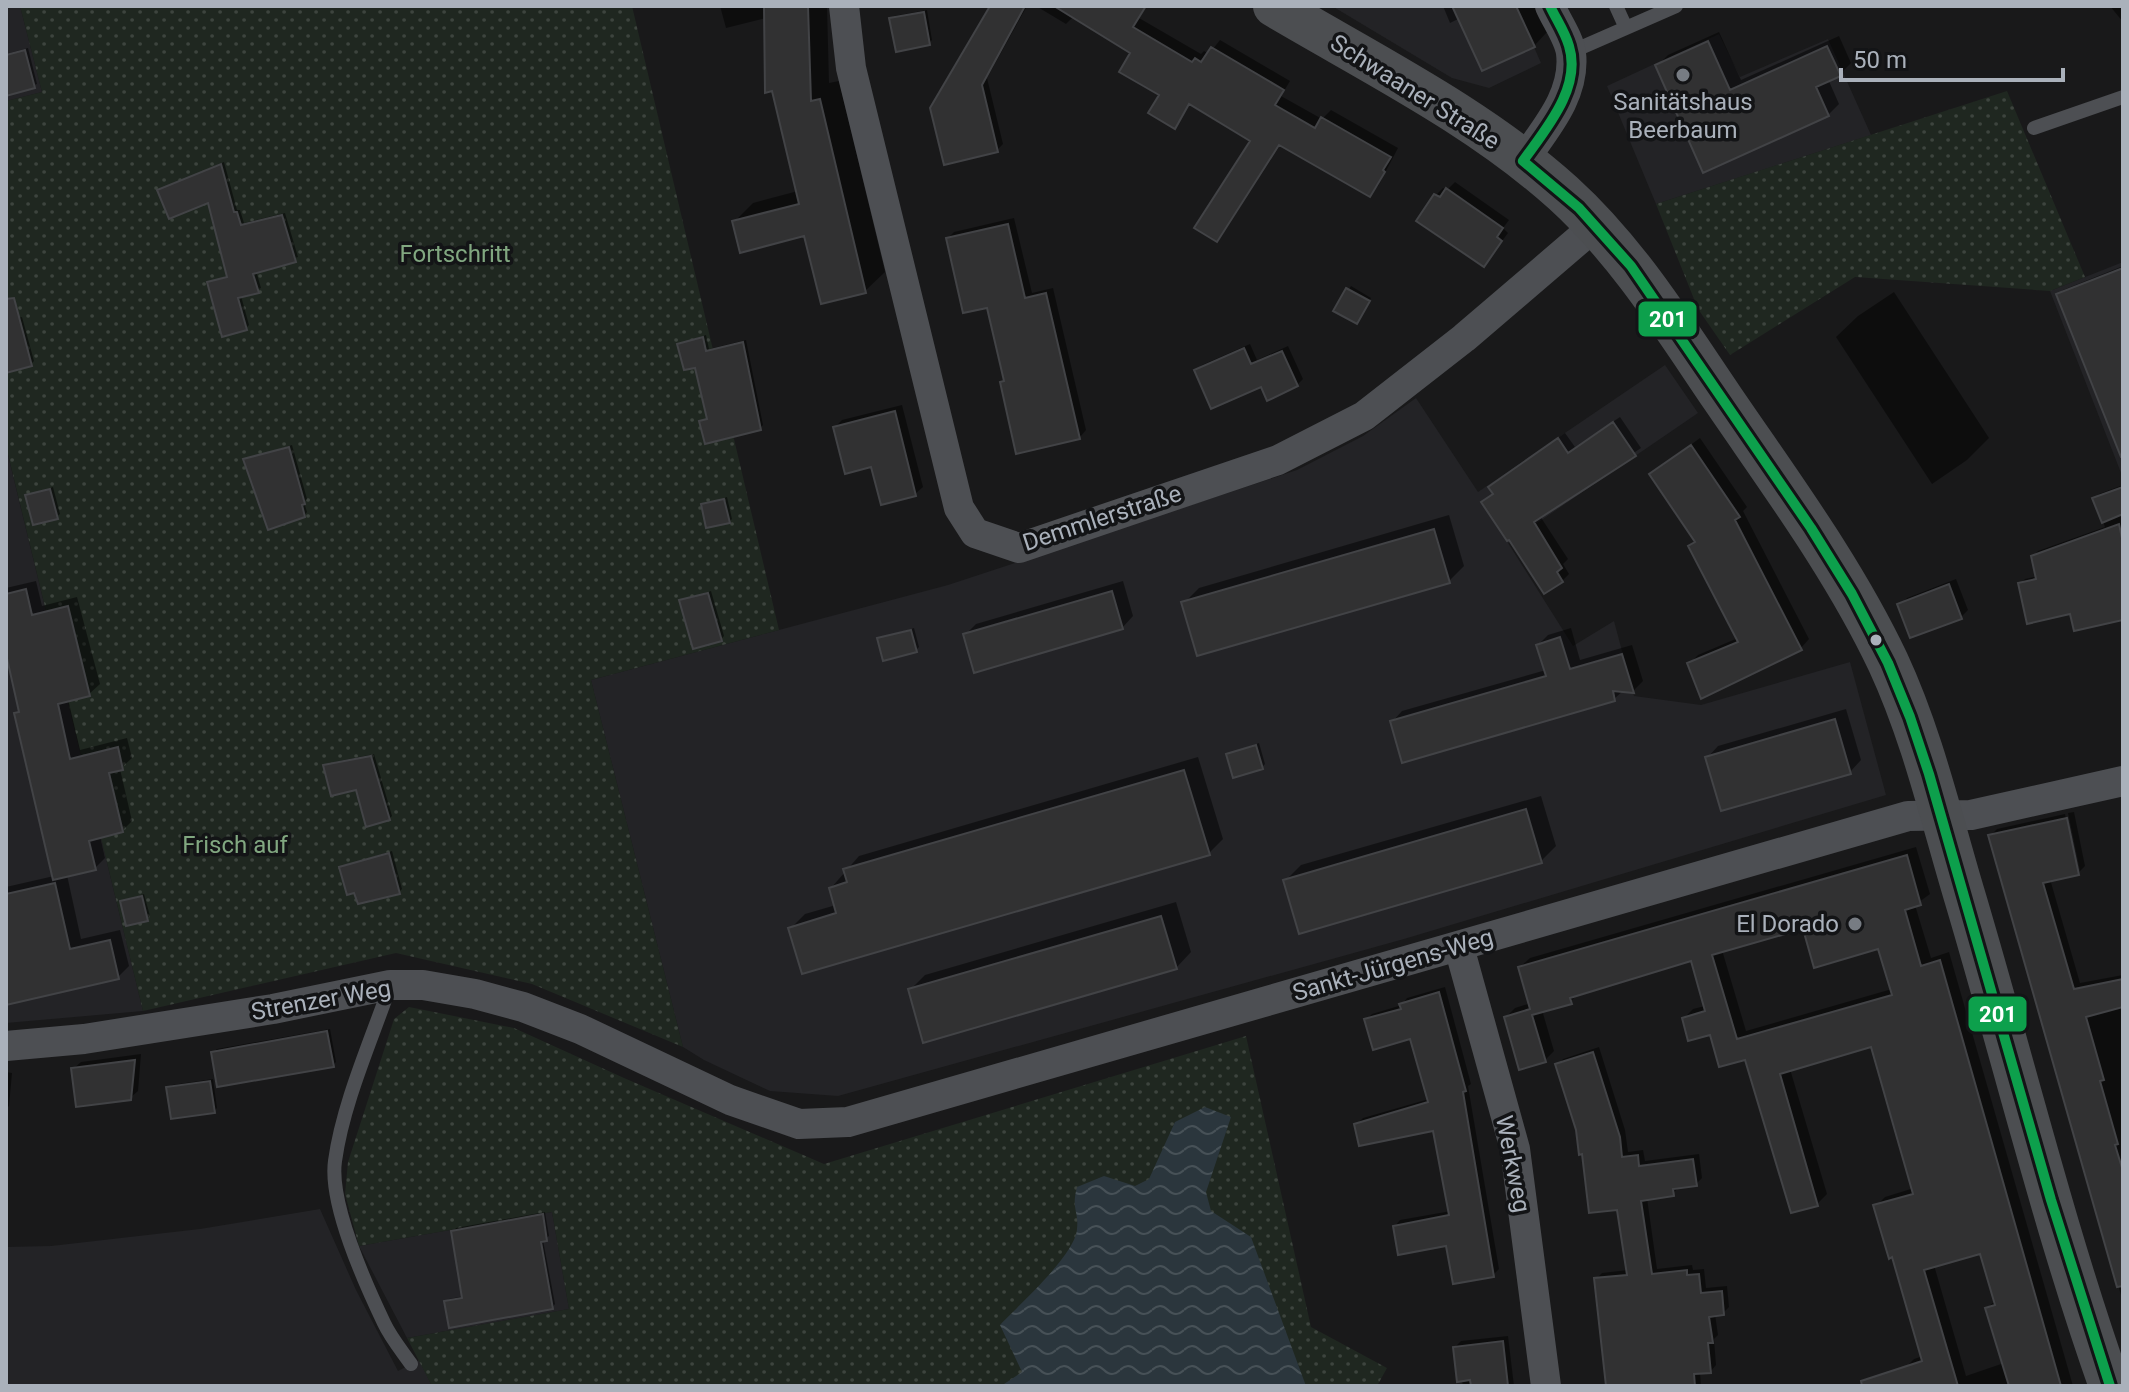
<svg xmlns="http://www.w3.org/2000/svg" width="2129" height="1392" font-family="Roboto,sans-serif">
  <defs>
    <pattern id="grass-dots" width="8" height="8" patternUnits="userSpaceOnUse" patternTransform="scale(2)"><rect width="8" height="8" fill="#1f2720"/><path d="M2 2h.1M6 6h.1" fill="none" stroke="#3d443e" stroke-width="1.8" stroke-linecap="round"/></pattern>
    <pattern id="water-waves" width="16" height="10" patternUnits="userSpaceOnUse" patternTransform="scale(2)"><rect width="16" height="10" fill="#2b363d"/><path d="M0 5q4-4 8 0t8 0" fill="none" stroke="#475157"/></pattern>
  </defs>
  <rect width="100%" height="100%" fill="#19191a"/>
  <!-- built -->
  <path fill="#232326" d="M6,6h14l22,86 -36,9z
    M1332,6h184l25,57 -52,25 -37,-10z
    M1719,34l21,43 88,-38 43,96 -215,69 -49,-118z
    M2123,262v216l-73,-187z
    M1665,365l33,48 -190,130 65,103 41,-25 20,75 67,9 149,-43 36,133 -482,144 -566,157 -68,-5 -66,-31 -21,-13 -92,-367 357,-95 349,-115 66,-34 53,-38 62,94z
    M6,446l2,9 135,556 -137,12z
    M320,1209l36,81 42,81 21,-11 13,26h-426v-139l45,-1 149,-17z
    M552,1212l17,97 -162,29 -48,-92z"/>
  <!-- grass -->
  <path fill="url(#grass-dots)" d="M20,6h612l147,624 -188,50 92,367 -151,-63 -136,-31 -253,58 -137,-565v-345l36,-9z
    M2007,91l78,186 -35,14 -195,-14 -125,78 -32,-46 -42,-105z
    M409,1007l105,21 110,50 200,86 422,-128 65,291 76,41 -10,18h-945l-25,-48 162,-29 -17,-97 -193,34 -14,-52 3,-32 46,-143z"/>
  <!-- water -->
  <path fill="url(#water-waves)" d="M1205,1107l26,10 -25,75 5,19 40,26 55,149h-305l21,-14 -22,-47c18,-19 76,-71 77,-96 2,-18 -6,-20 0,-42l27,-11 31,10 14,-7 26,-57z"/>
  <!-- shadow -->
  <path fill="#0007" fill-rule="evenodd" d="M720,6h107l2,77 10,-2 46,191 -20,19 -59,-57 -72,-12 19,-19 45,-12 -32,-173 -40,10z
    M993,6h34l-40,72 16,66 -6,6 -51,12z
    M1036,6h111l-8,12 62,36 3,-3 5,3 11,-14 70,41 -9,15 41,23 9,-9 67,38 -20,38 -8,8 -89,-50 -56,87 -8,9 36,-100 -62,-37 -17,23 -12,-31 -29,-43 -59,-36 -8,8z
    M1443,6h92l12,26 -13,14 -74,-28 -10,5z
    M2110,6h13v16z
    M927,10l5,30 -3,3 -38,-24 3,-3z
    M1719,32l22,48 98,-44 12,27 -11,11 -12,5 11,25 -11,11 -124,56 -47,-105 11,-11z
    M28,48l9,36 -31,10v-40z
    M224,162l13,48h3l4,13 41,-10 13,44 -42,14 5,17 -20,8 8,29 -3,3 -37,-45 20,-8 -19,-75 -51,-10z
    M1455,182l54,38 -6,8 5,5 -24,32 -65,-45 17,-25 7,-7 4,2z
    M1014,218l18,75 21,-5 33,142 -6,7 -78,-55 3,-3 -17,-73 -40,-68 6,-6z
    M2123,266v193l-64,-165 4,-4z
    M1351,286l20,12 -12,21 -23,-9z
    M1894,292l95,146 -22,22 -35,24 -96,-147 22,-21z
    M22,317l12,44 -3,3 -25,-43z
    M706,335l3,14 37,-9 17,85 -3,3 -58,-6 6,-4 -12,-53 -17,-21z
    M1250,344l7,16 31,-14 15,33 -6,6h-35l-66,-14 6,-6z
    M902,405l21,82 -8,7 -42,-29 -38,-38 7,-7z
    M1620,417l21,31 -101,68 28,43 -5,5 6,10 -7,7 -79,-79 12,-9 -4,-6 7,-7 67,-47 10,14z
    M1700,438l47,69 -4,4 66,128 -8,9 -112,16 9,-9 40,-17 -41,-98 -46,-66z
    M292,445l15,54 -3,3 3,10 -3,4 -59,-56z
    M2123,485v133l-51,-6 -52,-28 5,-5 13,-3 -5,-20 5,-5 67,-24 -10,-28 4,-5z
    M53,487l7,27 -4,3 -28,-21z
    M727,497l5,22 -3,3 -26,-17z
    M1449,515l15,51 -15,15 -265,22 15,-15z
    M1956,579l12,31 -7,7 -61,-12 7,-7z
    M36,581l6,25 35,-9 23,87 -11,10 -21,5 12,51 47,-12 5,20 -12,11 12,52 -10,10 -22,5 5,22 -10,10 -28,7 14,64 39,-9 9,36 -11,11 -112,26v-116l48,-11 -37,-162 4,-5 -15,-64v-57z
    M1123,581l10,35 -11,12 -157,7 11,-11z
    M711,591l13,45 -3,3 -40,-38z
    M914,628l5,19 -3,3 -37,-11z
    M1571,628l9,32 52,-15 11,36 -10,10 -9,-1 -10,9 -222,23 10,-11 144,-41 -8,-25 10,-10z
    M1846,709l15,51 -11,12 -143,-14 11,-12z
    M1259,743l6,21 -3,3 -34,-13z
    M374,754l18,62 -3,3 -31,-32 -32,-21 3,-3z
    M1198,757l25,82 -14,14 -418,75 14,-14 31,-9 -5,-17 28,-32z
    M1541,796l15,50 -15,15 -255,19 15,-15z
    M2074,812l11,54 -5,5 -12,-58z
    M2065,814l11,57h4l-30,8 30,104 43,-8v327l-133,-466 7,-7z
    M1916,847l14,47 -15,11 16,53 18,-6 124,434h-163l-5,-18 9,-9 9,-3 -29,-101 -18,-49 9,-9 29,-9 -42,-143 -82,24 37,125 -10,10 -70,-146 -63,-40 9,-9 12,-3 -12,-47 -113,33 -10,10 -28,8 12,41 -9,9 -39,-43 9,-9 16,-5 -11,-36 10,-9zM1804,926l76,20 12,43 -146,42 -24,-81zM1982,1251l14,49 -9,8 17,55 -38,13 -32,-111z
    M392,851l10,38 -3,3 -58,-25z
    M144,894l6,22 -3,3 -25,-17z
    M1176,902l15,50 -15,16 -266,22 15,-15z
    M1445,987l26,97 -3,2 31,183 -6,6 -45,-31 -53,-18 5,-6 51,-9 -16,-82 -78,-5 6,-6 66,-19 -18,-63 -45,-16 6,-6 30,-9 5,-7z
    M330,1029l6,33 -3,3 -119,-13 3,-3z
    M1599,1047l26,83 3,22 15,-2 2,11 54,-7 3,24 -6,6 -17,2 -6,8 -26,4 10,71 35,-4 1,5 11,-1 2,19 21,-2 2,21 -6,6 -8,1 3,21 -4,4 2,26 -5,6 -11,1 1,14h-93l-12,-107 6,-6 26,-3 -10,-62 -35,-56 -25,-87 5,-6z
    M141,1054l-3,37 -8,7 -57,-29 8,-7z
    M6,1072l6,1 -3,33 -3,3z
    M213,1079l4,29 -3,3 -45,-23 3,-3z
    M545,1212l4,24 -6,4 12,64 -3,4 -106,-6 3,-3 15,-3 -11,-64 3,-4z
    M1508,1336l6,50h-51l-8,-39 6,-6z"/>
  <!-- building -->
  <path fill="#313132" stroke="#424346" stroke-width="2" fill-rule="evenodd" d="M764,6h44l3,95 9,-2 46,194 -45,11 -17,-68 -64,17 -8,-32 67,-17 -27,-113 -7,2z
    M990,6h35l-43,79 16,67 -54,13 -14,-57z
    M1054,6h92l-13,21 59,35 3,-4 6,4 10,-15 73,43 -9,15 40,23 6,-11 70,40 -8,13 2,2 -15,25 -91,-52 -62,97 -23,-14 56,-87 -61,-37 -14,25 -27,-16 11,-18 -40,-23 11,-19z
    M1452,6h64l19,41 -53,24z
    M924,12l6,33 -34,7 -7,-34z
    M1708,41l22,49 97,-44 14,30 -25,11 13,29 -126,57 -48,-108z
    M25,50l10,38 -29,8v-41z
    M221,164l13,48h3l4,13 41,-10 14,47 -43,12 6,19 -21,5 9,32 -25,7 -15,-55 20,-5 -19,-74 -39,16 -12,-29z
    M1446,188l57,40 -6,9 5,4 -18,26 -68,-46 18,-27 6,3z
    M1008,224l17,74 21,-5 34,146 -64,15 -16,-72 4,-1 -17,-73 -24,5 -17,-75z
    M2123,268v189h-2l-65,-163z
    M1346,288l24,13 -13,23 -24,-13z
    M14,298l18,68 -26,7v-74z
    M703,337l3,14 37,-9 18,88 -56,14 -6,-23 8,-2 -12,-51 -11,2 -7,-26z
    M1244,348l7,16 31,-13 16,35 -31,15 -6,-14 -50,22 -17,-39z
    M895,411l21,85 -35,9 -10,-38 -26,7 -12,-47z
    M1613,422l23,34 -102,66 28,46 -5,4 6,10 -19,12 -35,-54 -2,1 -26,-39 12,-8 -5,-7 70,-49 10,15z
    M1691,445l49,72 -5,3 67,130 -101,49 -14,-36 51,-21 -50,-96 7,-4 -46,-68z
    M289,447l16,57 -3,1 3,12 -37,13 -25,-71z
    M2123,487v27l-21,9 -10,-25z
    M50,489l8,30 -25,6 -8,-30z
    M724,499l6,24 -24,5 -5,-24z
    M2119,524l4,19v77l-49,11 -4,-17 -43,10 -9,-41 18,-4 -5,-23z
    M1434,529l16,54 -253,73 -16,-54z
    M1949,584l13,35 -52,19 -13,-34z
    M26,589l6,26 36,-9 22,90 -32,8 12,55 48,-12 5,23 -14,3 14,59 -34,9 7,29 -43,10 -39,-167 5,-1 -13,-58v-60z
    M1112,591l11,38 -149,44 -11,-39z
    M708,593l14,48 -29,8 -14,-49z
    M911,630l6,22 -34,9 -6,-23z
    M1560,637l10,32 52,-15 12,39 -21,-2 2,10 -213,62 -12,-42 156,-45 -10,-31z
    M1835,719l16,55 -130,37 -16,-54z
    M1256,745l7,24 -30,9 -7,-24z
    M371,756l19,64 -24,7 -10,-37 -25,6 -8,-31z
    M1184,770l26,85 -408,119 -14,-46 48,-15 -7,-25 18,-6 -4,-13z
    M1526,809l16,54 -243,71 -16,-54z
    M2067,818l12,57 -36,8 31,106 49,-10v28l-37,10 18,63 -4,1 18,63 -3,1 8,26v115l-6,1 -129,-452z
    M389,853l11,41 -42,10 -4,-11 -7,2 -8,-28z
    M1907,855l14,50 -16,5 16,56 19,-6 121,426h-52l-24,-78 10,-3 -15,-51 -56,16 34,116h-96l-1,-5 61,-20 -30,-104 -3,2 -16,-54 40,-11 -42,-147 -91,27 38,132 -27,7 -46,-153 -26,7 -9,-32 -22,6 -6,-23 23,-7 -14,-50 -121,37 2,6 -40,11 14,47 -27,8 -15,-53 26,-8 -12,-42zM1803,929l11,39 64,-19 14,46 -155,44 -25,-84z
    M55,883l15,66 40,-9 9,39 -113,26v-111z
    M142,896l6,25 -22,5 -6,-25z
    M1161,916l16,53 -254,74 -15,-54z
    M1439,992l27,99 -3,1 31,185 -41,7 -7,-38 -48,9 -5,-29 56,-11 -16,-84 -74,15 -5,-22 74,-22 -18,-63 -37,11 -9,-31 37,-10 -2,-5z
    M327,1031l7,36 -117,20 -6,-35z
    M1593,1052l27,85 2,20 16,-2 1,11 54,-7 4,27 -24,3 1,7 -33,5 11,73 35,-4v5l12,-1 2,19 21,-2 2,24 -15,2 4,26h-5l3,30 -17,1 1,12h-89l-12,-108 33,-3 -10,-65 -28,3 -7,-59 -3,1 -3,-25 -21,-66z
    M135,1060l-4,40 -55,7 -5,-39z
    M210,1081l5,32 -44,6 -5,-32z
    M543,1214l4,27 -6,1 12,67 -104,19 -5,-27 18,-3 -11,-67z
    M1503,1341l5,45h-37l-1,-6 -13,2 -4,-35z"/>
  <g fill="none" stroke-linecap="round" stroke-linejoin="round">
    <!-- lane -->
    <path stroke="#4d4f53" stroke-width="14" d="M1616,6l10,22
      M1571,52l105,-46
      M2034,128l89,-31
      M390,986c-19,55 -47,117 -55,175 -6,43 30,122 49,162 7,15 18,28 27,41"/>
    <!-- street -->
    <path stroke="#4d4f53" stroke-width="30" d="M844,6l7,62 108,440 16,25 44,15 259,-88 86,-44 100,-78 132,-113
      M1523,161c22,-32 53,-66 48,-108 -2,-15 -15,-33 -21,-47
      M1459,947l56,202 31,237
      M6,1046l78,-7 189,-30 117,-24h33l52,9 48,13 57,22 150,71 69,24 49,-2 1060,-306 63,-1 152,-34"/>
    <!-- secondary -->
    <path stroke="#4c4e51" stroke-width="42" d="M1274,6c98,58 205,111 289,187 65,59 111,134 160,206 58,85 121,170 165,263 34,73 53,155 76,232 49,164 89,331 146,492"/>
    <!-- bus-1 casing -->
    <g stroke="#131416" stroke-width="16">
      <path id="bus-1" d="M1550,6c6,13 15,26 19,40 13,42 -24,84 -46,115l56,47 52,58 180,262 41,66 36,69 22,54 19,57 122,426 59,186"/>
    </g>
    <!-- bus-1 -->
    <use href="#bus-1" stroke="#0da04c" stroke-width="10"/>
  </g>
  <!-- markers -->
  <g fill="#777c83" stroke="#131416" stroke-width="3">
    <circle cx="1683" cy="75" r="8"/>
    <circle cx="1855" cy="924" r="8"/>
  </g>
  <circle fill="#aab1bb" stroke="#131416" stroke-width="3" cx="1876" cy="640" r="7"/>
  <g text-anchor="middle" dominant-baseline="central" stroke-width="7" stroke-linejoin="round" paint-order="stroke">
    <!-- street labels -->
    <g font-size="24" fill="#aab1bb" stroke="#131416">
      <text transform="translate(1415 92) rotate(32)">Schwaaner Straße</text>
      <text transform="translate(1102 518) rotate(-18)">Demmlerstraße</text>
      <text transform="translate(1393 965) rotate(-16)">Sankt-Jürgens-Weg</text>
      <text transform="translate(321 1000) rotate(-10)">Strenzer Weg</text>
      <text transform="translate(1513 1164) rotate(79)">Werkweg</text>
    </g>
    <!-- poi labels -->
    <g font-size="24" fill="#aab1bb" stroke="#131416">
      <text x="1683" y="102">Sanitätshaus<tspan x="1683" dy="28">Beerbaum</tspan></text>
      <text x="1839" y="924" text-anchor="end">El Dorado</text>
    </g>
    <!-- park labels -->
    <g font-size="24" fill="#81a780" stroke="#131416">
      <text x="455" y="254">Fortschritt</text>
      <text x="235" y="845">Frisch auf</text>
    </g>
  </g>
  <g stroke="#131416" stroke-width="3">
    <rect x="1637" y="300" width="61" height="38" rx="8" fill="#0da04c"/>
    <rect x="1967" y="995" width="61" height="38" rx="8" fill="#0da04c"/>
  </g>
  <g font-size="22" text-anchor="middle" font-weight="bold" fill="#fff">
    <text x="1668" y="327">201</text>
    <text x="1998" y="1022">201</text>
  </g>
  <!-- border -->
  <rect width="2129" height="1392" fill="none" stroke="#aab1bb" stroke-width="16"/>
  <!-- scale -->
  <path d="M1841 68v12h222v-12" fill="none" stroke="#aab1bb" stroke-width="4"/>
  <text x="1853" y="68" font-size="24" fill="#aab1bb" stroke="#131416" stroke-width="6" paint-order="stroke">50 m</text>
</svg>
